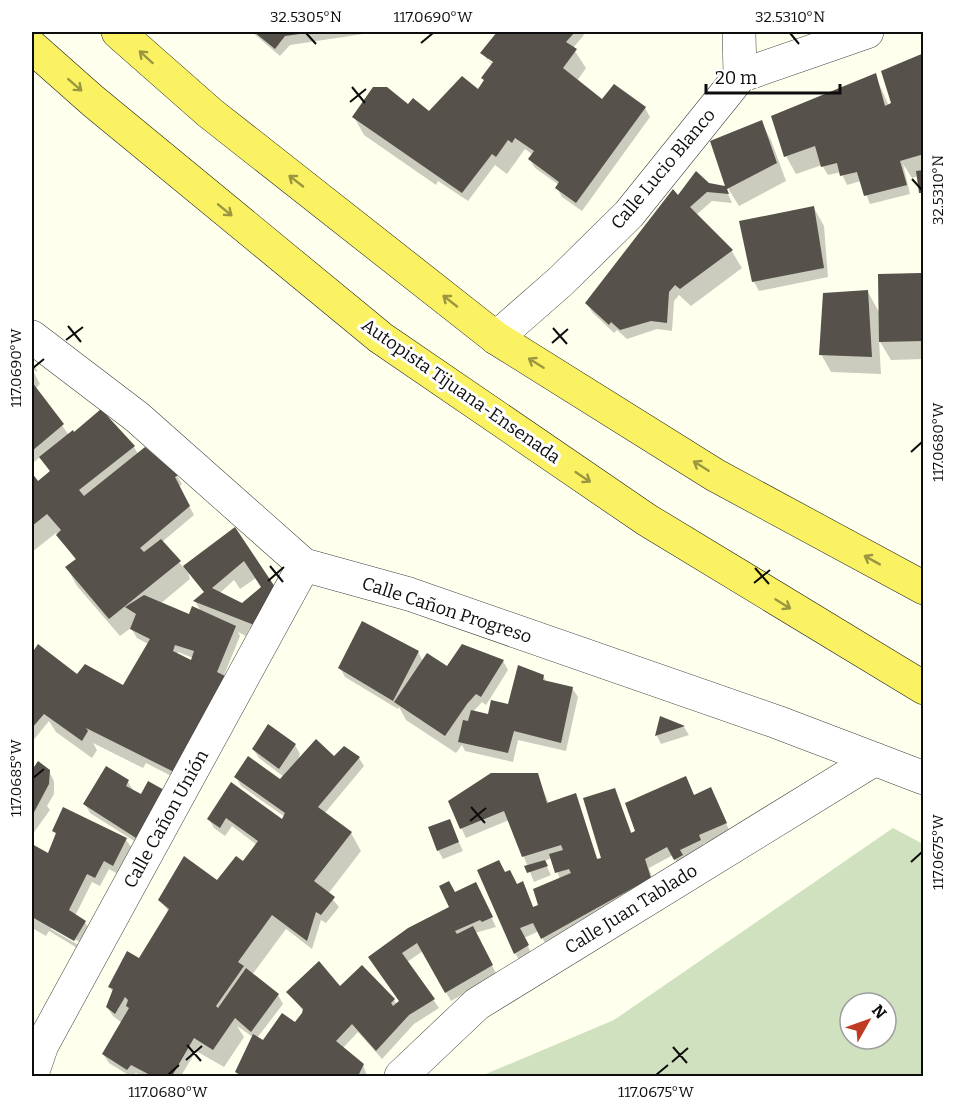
<svg xmlns="http://www.w3.org/2000/svg" width="955" height="1108" font-family="Bitter,serif">
  <rect width="100%" height="100%" fill="#ffe"/>
  <!-- cemetery -->
  <path fill="#cfe1bf" fill-rule="evenodd" d="M893,828l30,16v232h-442l133,-56zM850,1003h36v36h-36z"/>
  <!-- shadow -->
  <path fill="#0003" fill-rule="evenodd" d="M252,32h118v1l-80,12 -10,11z
    M499,32h83l2,3 -11,13 13,20 -9,13 26,20 42,7 5,9 -68,94 -20,-14 -5,-9 2,-3 -24,-17 -5,-8 3,-5 -8,-6 -18,25 -12,-9 -27,36 -30,-20 -2,4 -72,-50 -10,-18 54,-11 21,7 49,-22 14,-26 -10,-12zM488,56l12,9 -2,3 -10,-8z
    M924,55v144l-6,-23 -6,2 -9,-14 7,30 -40,10 -9,-23 -14,4 -6,-13 -13,3 -6,-10 -26,9 -10,-18 89,-81 14,31 4,-2z
    M761,122l10,18 15,41 -47,25 -10,-16 -17,-48z
    M709,184l16,3 7,16 -20,-2 -16,14 35,35 11,18 -51,38 -12,-11 -5,6 -2,30 -15,-2 -30,10 -10,-9 -3,3 -22,-21 -5,-9 92,-106z
    M814,208l10,18 4,51 -69,14 -5,-9 -13,-60z
    M924,275v84l-33,1 -12,-20 2,34 -50,-2 -10,-18 47,-62 12,22z
    M32,362l6,10 -6,-3 8,15 -5,5 34,46 65,12 4,7 39,22 5,8 -3,3 15,28 -32,27 21,25 52,-38 45,68 -13,39 -18,-7 -3,7 -8,-4 2,4 -59,145 -35,-18 -3,5 -50,-25 4,7 -5,8 -36,-26 -7,-11 -17,21v-87l6,-9 39,30 47,10 24,-42 -11,-6 -6,-10 -11,8 -43,-50 -10,-18 9,-8 -20,-27 -24,19v-77l5,8 13,-11 -9,-16 -9,8zM188,572l17,21 -10,8 6,11 -11,4 -30,-12 30,-25zM256,578l6,10 -20,17 -22,-12 14,-13 6,9zM178,652l15,6 -1,4 -15,-8z
    M418,652l5,9 24,7 56,-7 5,9 -22,35 -4,-3 -9,10 16,4 20,-10 34,-30 4,7 25,5 6,9 -12,54 -48,-11 -5,22 -48,-11 -3,-6 -6,8 -50,-33 -7,-13 -1,2 -53,-32 -5,-9z
    M661,718l23,9 5,8 -28,9 -4,-8z
    M268,726l27,19 5,9 -3,9 62,-5 5,8 -40,48 27,19 10,18 -33,43 11,13 -13,16 -5,-3 -9,29 -26,-20 -34,46 26,20 5,9 -26,34 6,4 32,-18 9,-12 -16,-20 52,-4 54,12 3,5 4,-3 -31,-44 81,-50 4,-14 25,-1 16,34 -21,6 22,42 -46,26 -28,-50 -16,11 32,46 -25,16 -32,35 -24,-27 -15,16 20,17 4,11h-127l-3,-4 16,-35 -16,-11 7,11 -20,30 -28,-16 -15,25h-38l-7,-3 -6,3 -21,-13 -6,-9 19,-31 -9,-7 -6,-9 6,-14 -3,-6 33,-25 26,-50 -9,-12 61,-15 36,-40 -25,-19 -7,10 -11,-8 -5,-9 22,-35 51,36 3,-3 -44,-31 -5,-9 44,4 4,-4 -25,-19 -6,-9z
    M38,763l11,8 5,10v13l-7,12 3,4 -18,25v-63z
    M537,775l12,29 26,-9 23,65 5,-1 11,-70 18,45 62,-38 21,2 15,34 -27,12 2,5 -25,19 -7,-13 -24,13 6,19 -108,60 -8,-16 -15,7 8,17 -12,7 -5,-9 -10,-79 12,11 6,-2 11,26 6,-3 20,-27 -8,-21 -8,3 7,14 -17,7 -25,-62 -43,18 -17,-37z
    M128,782l5,8 9,56 -52,-33 -5,-9z
    M449,821l14,30 -20,8 -5,-9z
    M92,822l34,18 6,8 -14,26 -9,-5 -9,17 -8,-4 -17,34 10,6 5,9 -11,18 -30,-18 -3,5 -14,-8v-82l16,9 9,-19 -3,-5zM51,925l30,18 -1,3 -29,-17z"/>
  <!-- building -->
  <path fill="#56514a" fill-rule="evenodd" d="M254,32h53v1l-22,3 -10,13z
    M497,32h78l-9,10 11,7 -14,19 39,31 12,-15 32,23 -70,96 -21,-15 4,-6 -31,-23 6,-8 -19,-13 -3,5 -4,-3 -12,17 -4,-3 -30,39 -110,-76 21,-30h14l21,17 5,-6 16,13 33,-35 16,13 6,-9 -3,-2 12,-16 -13,-9z
    M924,53v101l-24,7 7,24 -43,11 -7,-24 -17,4 -3,-13 -16,4 -6,-21 -31,11 -13,-41 105,-43 9,33 6,-3 -10,-32z
    M762,120l15,43 -50,26 2,5 -22,-2 -17,15 43,43 -53,39 -5,-4 -6,7 -2,31 -16,-2 -31,9 -9,-8 -2,3 -24,-22 88,-114 5,6 18,-24 13,12 16,3 -15,-45z
    M924,170v23h-5l-3,-22z
    M814,206l10,62 -72,14 -13,-61z
    M921,273h3v68l-45,1 -1,-68z
    M868,290l4,67 -53,-2 4,-62z
    M32,382l32,42 -32,27z
    M101,409l34,37 -56,44 5,6 61,-49 33,28 -3,2 15,29 -50,42 4,4 17,-13 20,22 -72,58 -44,-52 11,-8 -20,-24 5,-5 -14,-16 -15,12v-53l6,8 12,-10 -11,-14 34,-27 1,2z
    M235,527l46,69 -19,32 -69,-27 11,-9 -21,-26zM244,561l17,26 -19,16 -30,-15z
    M144,595l45,19 3,-8 44,20 -19,46 8,4 -49,97 -90,-45 2,3 -6,10 -38,-27 -12,14v-75l6,-9 39,30 8,-10 38,21 27,-46 -20,-10 6,-15 -11,-7zM175,645l19,6 -3,9 -18,-9z
    M362,621l57,30 -26,50 -55,-33z
    M462,644l42,16 -23,37 -5,-3 -9,10 -22,32 -51,-34 33,-49 20,13z
    M518,665l26,10 -1,5 30,7 -12,56 -47,-12 -6,22 -50,-11 5,-22 5,1 3,-11 17,4 3,-14 17,4z
    M660,716l25,10 -30,10z
    M268,724l28,20 -17,25 -27,-20z
    M316,739l18,17 10,-10 16,11 -42,50 34,25 -38,49 21,16 -14,18 -5,-3 -9,29 -35,-26 -34,47 6,4 -28,40 2,2 28,-40 33,26 -28,38 -16,-14 -22,32 -19,-12 -22,38h-20l-21,-11 -4,5 -25,-16 27,-46 -3,-2 2,-6 -3,-3 -10,17 -9,-7 7,-18 -5,-2 19,-36 12,7 30,-49 -11,-9 26,-44 33,24 19,-24 7,5 15,-20 -32,-23 -6,10 -13,-9 24,-37 51,37 3,-6 -51,-36 14,-21 32,23z
    M38,761l12,9 -1,14 -17,32v-46z
    M106,766l23,14 -3,6 15,8 7,-13 18,10 -30,47 -53,-34z
    M491,773h47l9,30 29,-10 21,66 4,-1 -18,-60 32,-10 16,45 4,-2 -10,-28 61,-27 8,19 17,-8 16,36 -28,12 2,5 -21,10 3,5 -9,5 -7,-13 -22,12 6,19 -110,61 -8,-16 -13,5 9,17 -15,9 -37,-84 22,-10 6,12 5,-2 7,14 6,-3 10,26 5,-2 -5,-16 38,-16 -2,-4 -14,4 -6,-19 14,-4 -2,-5 -39,12 -18,-46 -44,18 -12,-28z
    M63,807l64,31 -14,28 -9,-5 -9,17 -8,-4 -18,36 17,11 -12,20 -42,-24v-73l16,9 8,-20 -4,-2z
    M450,819l9,23 -22,9 -9,-24z
    M545,860l3,6 -21,7 -3,-7z
    M449,881l6,11 21,-10 17,35 -11,5 -2,-2 -25,11 2,3 16,-8 20,39 -48,28 -28,-50 -15,10 33,46 -26,16 -33,36 -24,-27 -16,17 28,23 -6,12h-116l-7,-4 18,-38 10,6 19,-27 13,9 7,-9 1,-4 -17,-17 33,-31 21,25 22,-21 33,34 -4,4 2,3 6,-5 -31,-44 40,-29 41,-21 -10,-21z"/>
  <g fill="none" stroke-linecap="round" stroke-linejoin="round">
    <!-- minor casing -->
    <g stroke="#404040" stroke-width="34">
      <path id="minor" d="M740,76l127,-44
        M32,337l105,80 167,148 105,29 368,128 147,56
        M496,338l65,-57 68,-67 111,-138 -1,-44
        M32,1074l10,-29 262,-480
        M401,1076l76,-72 398,-245"/>
    </g>
    <!-- primary casing -->
    <g stroke="#1e1e1e" stroke-width="34">
      <path id="primary" d="M118,32l92,81 286,225 219,137 209,113
        M32,47l61,54 288,237 266,182 277,168"/>
    </g>
    <!-- minor -->
    <use href="#minor" stroke="#fff" stroke-width="33"/>
    <!-- primary -->
    <use href="#primary" stroke="#faf263" stroke-width="33"/>
  </g>
  <!-- one-way arrows -->
  <defs><path id="oneway-shaft" d="M-6 0H5M1.5-3L5.5 0L1.5 3" fill="none" stroke-width="1.6" stroke-linecap="round" stroke-linejoin="round" transform="scale(1.5)"/></defs>
  <g stroke="#9b9641">
    <use href="#oneway-shaft" transform="translate(146 57) rotate(-138)"/>
    <use href="#oneway-shaft" transform="translate(75 85) rotate(41)"/>
    <use href="#oneway-shaft" transform="translate(296 181) rotate(-142)"/>
    <use href="#oneway-shaft" transform="translate(225 210) rotate(39)"/>
    <use href="#oneway-shaft" transform="translate(450 301) rotate(-142)"/>
    <use href="#oneway-shaft" transform="translate(536 363) rotate(-148)"/>
    <use href="#oneway-shaft" transform="translate(701 466) rotate(-148)"/>
    <use href="#oneway-shaft" transform="translate(583 477) rotate(34)"/>
    <use href="#oneway-shaft" transform="translate(872 560) rotate(-151)"/>
    <use href="#oneway-shaft" transform="translate(783 604) rotate(32)"/>
  </g>
  <!-- ticks -->
  <path fill="none" stroke="#0d0d0d" stroke-width="2" d="M306,33l10,11M790,33l9,11M421,43l12,-10M352,87l13,16M350,102l16,-13M912,179l10,11M68,326l13,16M553,328l14,16M66,340l17,-13M552,343l16,-14M33,368l11,-9M911,452l11,-10M270,566l13,16M755,568l14,16M268,581l16,-14M754,583l16,-13M33,778l11,-9M471,807l14,16M470,821l16,-13M911,862l11,-10M187,1045l14,16M673,1047l14,16M186,1060l16,-14M672,1062l16,-14M168,1075l11,-10M656,1075l12,-10"/>
  <g text-anchor="middle" dominant-baseline="central" stroke-width="6" stroke-linejoin="round" paint-order="stroke">
    <!-- street labels -->
    <g font-size="18" fill="#0d0d0d" stroke="#fff">
      <text transform="translate(663 169) rotate(-50)">Calle Lucio Blanco</text>
      <text transform="translate(461 391) rotate(35)">Autopista Tijuana-Ensenada</text>
      <text transform="translate(447 610) rotate(18)">Calle Cañon Progreso</text>
      <text transform="translate(166 819) rotate(-61)">Calle Cañon Unión</text>
      <text transform="translate(631 909) rotate(-32)">Calle Juan Tablado</text>
    </g>
  </g>
  <!-- border -->
  <rect width="955" height="1108" fill="none" stroke="#ffffff" stroke-width="66"/>
  <!-- north arrow -->
  <g transform="translate(868 1021) rotate(50)"><circle r="28" fill="#ffffff" stroke="#9e9e9e" stroke-width="1.5"/>
  <path d="M0-4.5L10 22L0 15L-10 22Z" fill="#bf3b24"/>
  <text y="-9" font-size="16" font-weight="bold" text-anchor="middle" fill="#0d0d0d">N</text>
  </g>
  <!-- scale -->
  <path d="M706 84v9h134v-9" fill="none" stroke="#0d0d0d" stroke-width="3"/>
  <text x="715" y="84" font-size="18" fill="#0d0d0d" stroke="#ffffff" stroke-width="4.5" paint-order="stroke">20 m</text>
  <rect x="33" y="33" width="889" height="1042" fill="none" stroke="#0d0d0d" stroke-width="2"/>
  <g font-size="15" text-anchor="middle" fill="#0d0d0d">
    <text x="306" y="22">32.5305°N</text>
    <text x="433" y="22">117.0690°W</text>
    <text x="790" y="22">32.5310°N</text>
    <text transform="translate(938 190) rotate(-90)" y="5">32.5310°N</text>
    <text transform="translate(16 368) rotate(-90)" y="5">117.0690°W</text>
    <text transform="translate(938 442) rotate(-90)" y="5">117.0680°W</text>
    <text transform="translate(16 778) rotate(-90)" y="5">117.0685°W</text>
    <text transform="translate(938 852) rotate(-90)" y="5">117.0675°W</text>
    <text x="168" y="1097">117.0680°W</text>
    <text x="656" y="1097">117.0675°W</text>
  </g>
</svg>
